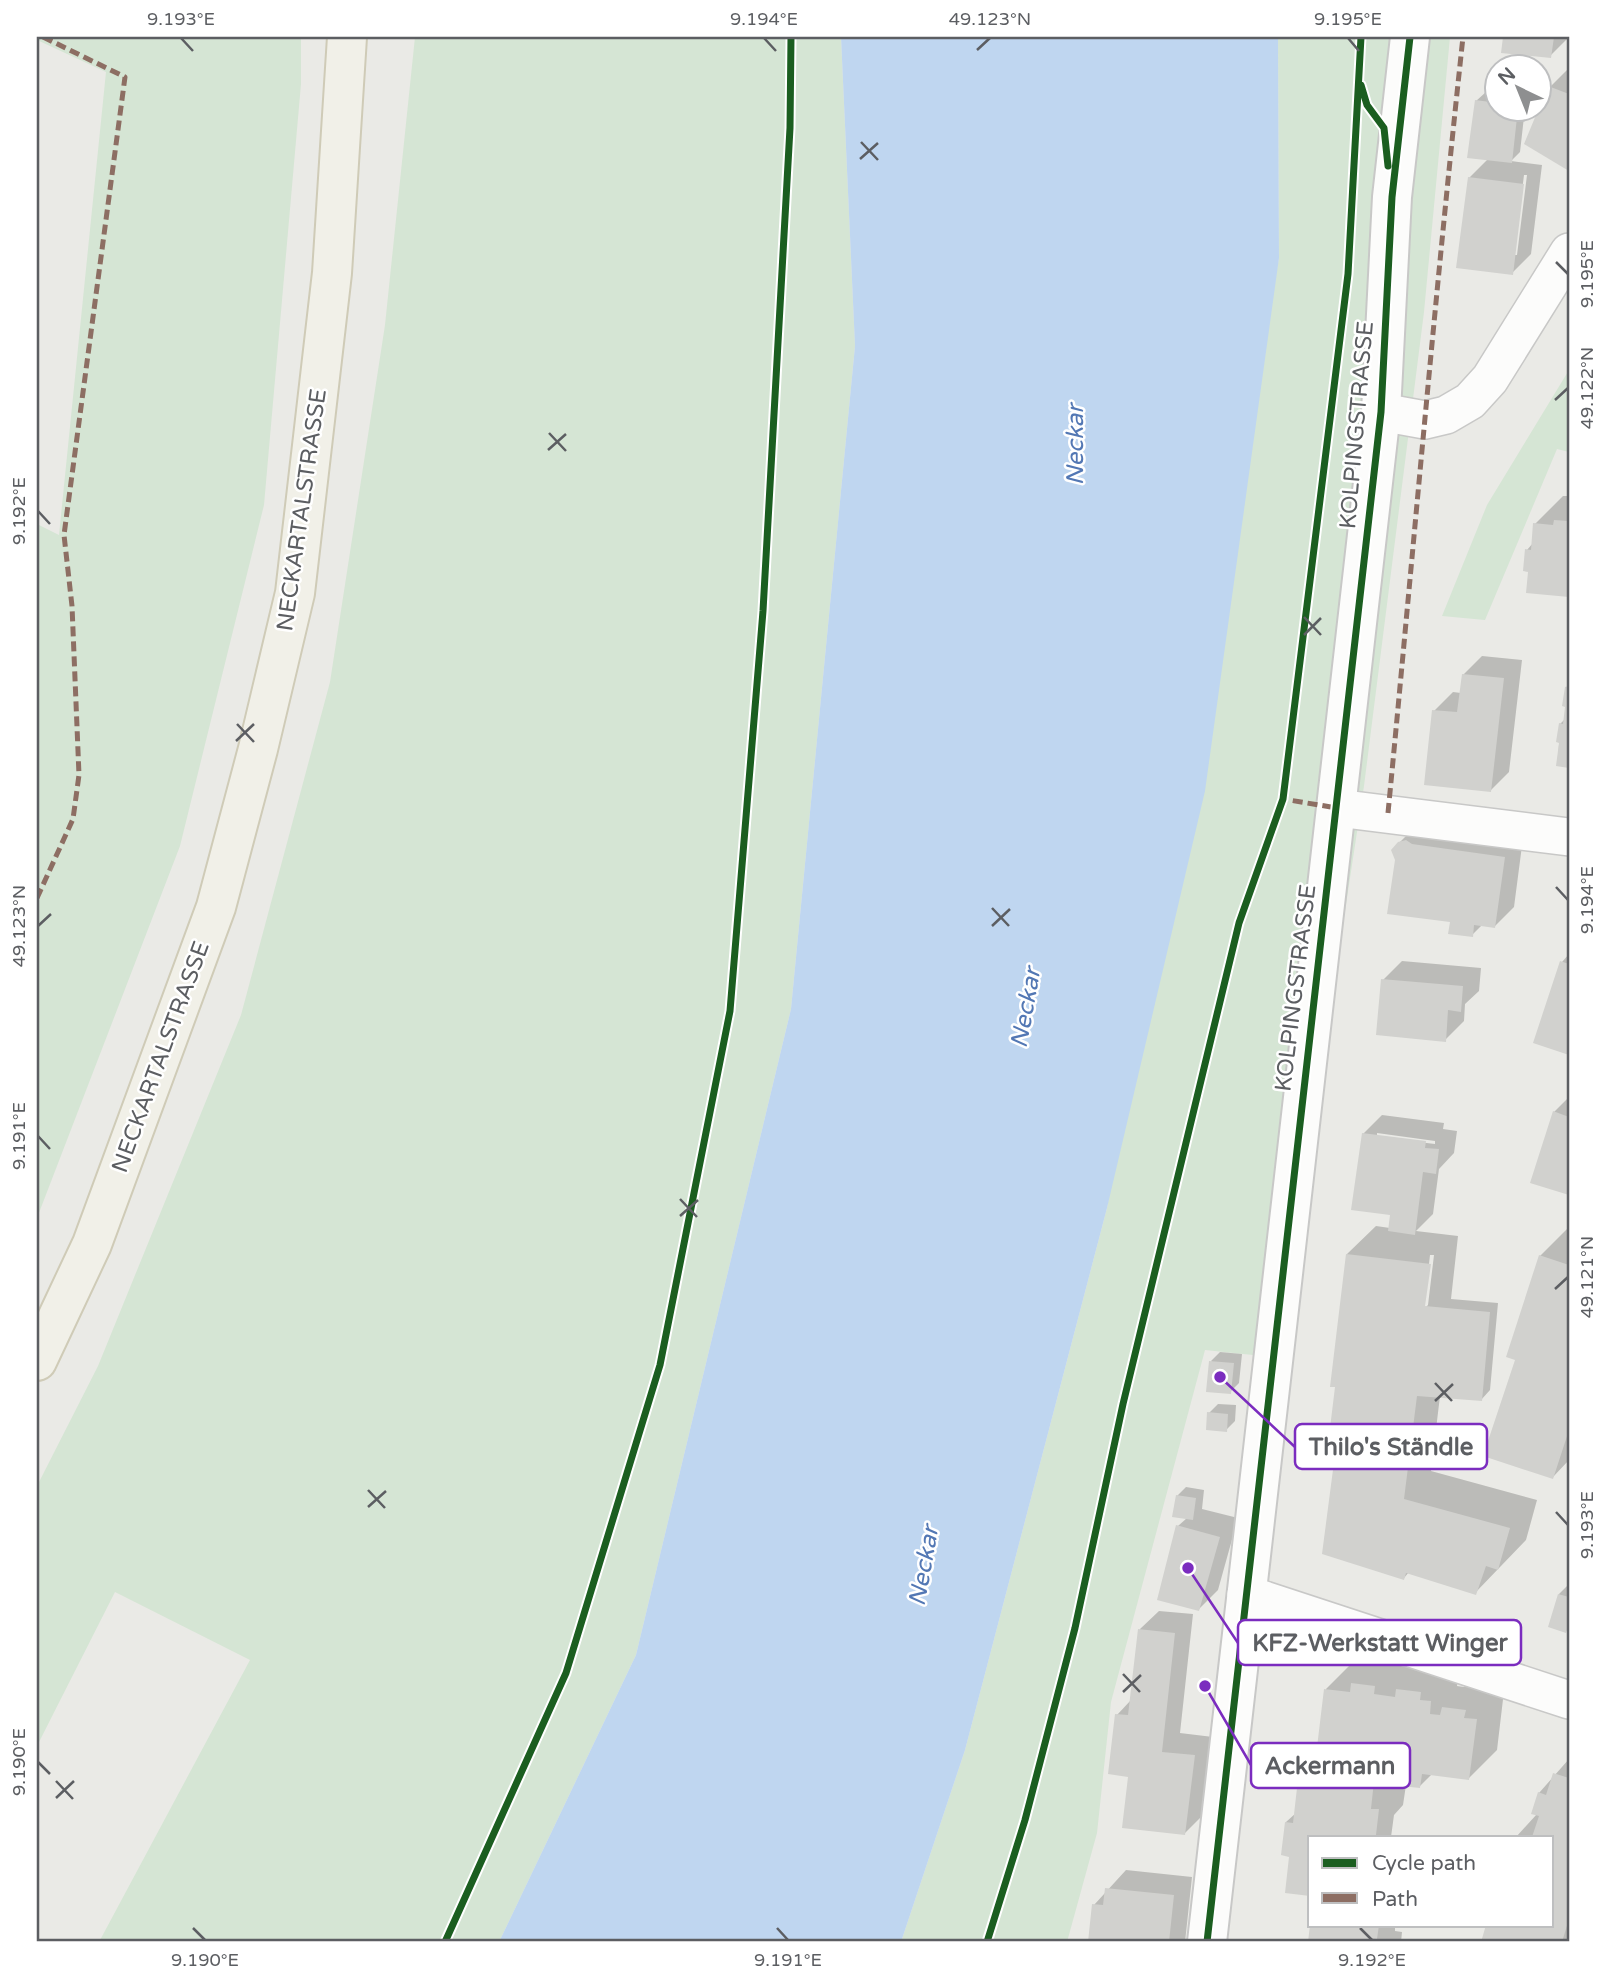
<svg xmlns="http://www.w3.org/2000/svg" width="1606" height="1979" font-family="'Varela Round',sans-serif">
  <rect width="100%" height="100%" fill="#eaeae6"/>
  <!-- green -->
  <path fill="#d5e5d4" d="M37,37h264v47l-37,421 -84,341 -143,372v-694l22,11 47,-463 -69,-32z
    M415,37h426l14,309 -64,663 -155,646 -137,287h-400l151,-282 -135,-68 -78,154v-260l61,-120 143,-351 89,-333 55,-357z
    M1278,37h172l-26,275 -60,474 -45,296 -24,-1 -42,274 -48,-5 -94,352 -14,131 -30,109h-166l64,-192 142,-542 172,-950z
    M1569,370v82l-12,-3 -72,171 -43,-4 45,-111z"/>
  <!-- water -->
  <path fill="#bfd6f0" d="M841,37h437l1,221 -74,533 -98,417 -142,542 -64,192h-402l137,-287 155,-646 64,-663z"/>
  <!-- shadow -->
  <path fill="#0003" fill-rule="evenodd" d="M1505,37h64l-19,19 -47,-5z
    M1569,68v101l-42,-25 23,-57z
    M1486,92l12,1v15h27l-5,44 -9,9 31,4 -11,89 -19,19 -43,-95 19,-19 -12,-58zM1524,175h3l-10,80h-3z
    M1563,496h6v99l-41,-3 2,-21 -3,-21 6,-7 2,-19z
    M1482,656l40,4 -13,112 -19,19 -56,-80 19,-19 8,1 2,-18z
    M1569,684v82l-11,-2 2,-40 5,-5 2,-31z
    M1418,824l105,14 -9,69 -19,19 -12,-2 -11,11 -20,-14 -53,-78z
    M1569,954v100l-34,-12 27,-80z
    M1402,961l79,7 -2,23 -14,13 -1,17 -19,19 -62,-60z
    M1569,1097v96l-37,-12 22,-69z
    M1382,1115l62,8 -1,6 14,2 -3,22 -15,16 -6,45 -17,17 42,5 -7,63 47,4 -8,87 -9,10 -41,-4 -9,75 106,29 -11,40 -51,53 -66,-21 -5,6 -68,-118 1,-74 10,-132 29,-28 14,2 2,-15 -29,-79zM1377,1133l58,8v3l-58,-7zM1430,1255h4l-6,50 -4,4z
    M1568,1228l1,232 -16,17 -36,-119 23,-102z
    M1220,1352l22,2 -3,29 -9,9 -19,-31z
    M1218,1404l18,1 -1,16 -9,9 -17,-17z
    M1186,1487l18,3 -2,19 36,9 -20,72 -19,19 -21,-83 9,-8 -10,-22z
    M1568,1585l1,42 -3,4 -7,-37z
    M1159,1611l34,3 -13,119 33,4 -9,77 -19,19 -55,-58 -13,-60 14,-15 9,-71z
    M1381,1655l21,3 -1,8 58,7 -2,13 7,1 8,-7 32,11 -7,59 -28,28 -37,-4 -12,12 -14,-1 -3,20 -9,10 -3,22h-81v57l-24,-3 5,-36 -5,-33 10,-9 3,-25 17,-17 10,-82 28,-28 18,2zM1401,1755h5l-3,26h-5z
    M1569,1759v183h-86l5,-17h64v-88h-36l21,-23 2,-21z
    M1126,1870l66,7 -7,65h-95l4,-37z
    M1312,1925h83v6l7,1 -1,10h-92z"/>
  <!-- building -->
  <path fill="#d1d1ce" d="M1503,37h51l-3,21 -50,-5z
    M1548,86l21,8v77l-45,-27z
    M1475,100l23,3v5h20l-6,55 -45,-5z
    M1468,177l56,7 -11,91 -57,-7z
    M1554,520l15,1v76l-43,-4 2,-21 -5,-1 2,-22 6,1 2,-27 20,2z
    M1462,674l42,4 -13,114 -67,-7 8,-75 25,2z
    M1569,686v82l-13,-2 3,-23 -3,-1 3,-19 4,1 2,-17 -3,-1 3,-19z
    M1406,840l6,4 93,13 -10,71 -21,-3 -1,12 -25,-3 2,-12 -63,-8 8,-54 -4,-10 7,-8z
    M1560,961l9,3v91l-36,-12z
    M1381,979l82,7 -2,26 -13,-2 -2,32 -70,-7z
    M1553,1111l16,6v78l-39,-12z
    M1362,1133l64,8 -1,7 14,1 -3,25 -13,-2 -8,63 -27,-4 2,-16 -39,-5z
    M1346,1254l85,10 -6,42 65,6 -8,89 -65,-5 -13,103 106,29 -12,42 -12,-4 -10,29 -70,-22 -2,7 -82,-26 12,-92 -8,-1 9,-74h-5z
    M1539,1255l30,10v165l-16,49 -70,-23 32,-96 -9,-3z
    M1209,1361l25,2 -3,31 -25,-2z
    M1207,1412l21,2 -1,18 -21,-2z
    M1176,1495l20,3 -3,22 -21,-3z
    M1176,1525l44,12 -21,74 -42,-11z
    M1558,1594l11,3v26l-3,10 -18,-6z
    M1138,1629l37,4 -13,119 33,3 -10,80 -63,-7 6,-51 -20,-3 7,-60 13,1z
    M1351,1683l24,3 -1,8 21,3 1,-8 25,3 -1,8 11,1 -1,13 10,1 2,-8 24,3 -2,8 13,1 -8,61 -47,-6 -2,14 -19,-2 4,-29 -28,-4 -6,56h8l-3,26 -66,2v59l-25,-3 4,-36 -8,-2 4,-33 8,1 4,-35 15,1 12,-100 26,3z
    M1553,1773l16,5v141l-7,23h-81l5,-17h66v-88h-20l7,-21 -8,-2 7,-22 8,3z
    M1105,1888l69,7 -5,47h-81l4,-38 11,1z
    M1310,1925h69l-2,14 -7,-1 -1,4h-61z"/>
  <g fill="none" stroke-linecap="round" stroke-linejoin="round">
    <!-- minor casing -->
    <g stroke="#c8c8c7" stroke-width="40">
      <path id="minor" d="M1381,412l44,8 21,-5 24,-14 20,-22 79,-127
        M1337,808l232,29
        M1246,1594l323,106"/>
    </g>
    <!-- tertiary casing -->
    <g stroke="#c8c8c7" stroke-width="42">
      <path id="tertiary" d="M1207,1942l174,-1530 11,-215 18,-160"/>
    </g>
    <!-- primary casing -->
    <g stroke="#cfcbb7" stroke-width="42">
      <path id="primary" d="M37,1361l55,-117 124,-337 42,-158 37,-156 37,-320 15,-236"/>
    </g>
    <!-- minor -->
    <use href="#minor" stroke="#fcfcfb" stroke-width="37"/>
    <!-- tertiary -->
    <use href="#tertiary" stroke="#fcfcfb" stroke-width="38"/>
    <!-- primary -->
    <use href="#primary" stroke="#f1f0e8" stroke-width="38"/>
    <!-- quiet -->
    <path stroke="#8d6e63" stroke-width="5" stroke-dasharray="10 5" stroke-linecap="butt" d="M1284,794l-1,5 54,9
      M1388,813c25,-259 47,-518 75,-776
      M37,898l36,-79 6,-44 -7,-169 -8,-71 61,-458 -82,-40"/>
    <!-- cycleway casing -->
    <g stroke="#fff" stroke-width="11">
      <path id="cycleway" d="M1361,85l6,20 17,23 4,38
        M445,1942l121,-269 94,-308 70,-354 33,-400 27,-483 1,-91
        M987,1942l38,-122 50,-192 48,-224 116,-481 44,-124 65,-525 13,-237
        M1207,1942l174,-1530 11,-215 18,-160"/>
    </g>
    <!-- cycleway -->
    <use href="#cycleway" stroke="#1b5e20" stroke-width="7"/>
  </g>
  <!-- ticks -->
  <path fill="none" stroke="#5c5e62" stroke-width="2.5" d="M181,38l12,13M764,38l12,13M1348,38l11,13M977,50l13,-12M861,142l17,18M860,159l18,-16M1556,262l12,12M1555,400l13,-12M549,433l17,18M548,450l18,-16M38,511l12,13M1304,617l17,18M1304,635l17,-17M237,724l17,18M236,741l18,-17M1556,887l12,13M992,908l17,18M38,926l13,-12M992,926l18,-17M38,1136l12,13M680,1199l17,18M680,1216l18,-16M1555,1289l13,-12M1435,1383l17,18M1435,1401l18,-17M368,1490l17,18M368,1507l18,-16M1556,1512l12,13M1123,1674l17,18M1123,1692l18,-17M38,1762l12,12M56,1781l17,18M56,1798l18,-17M193,1928l12,12M777,1928l11,12M1360,1928l12,12"/>
  <g text-anchor="middle" dominant-baseline="central" stroke-width="5" stroke-linejoin="round" paint-order="stroke">
    <!-- street labels -->
    <g font-size="23" fill="#5c5e62" stroke="#fff">
      <text transform="translate(1357 425) rotate(-85)">KOLPINGSTRASSE</text>
      <text transform="translate(302 510) rotate(-82)">NECKARTALSTRASSE</text>
      <text transform="translate(1296 988) rotate(-83)">KOLPINGSTRASSE</text>
      <text transform="translate(161 1057) rotate(-70)">NECKARTALSTRASSE</text>
    </g>
    <!-- water labels -->
    <g font-size="24" font-style="italic" fill="#5277b4" stroke="#fff">
      <text transform="translate(1075 445) rotate(-90)">Neckar</text>
      <text transform="translate(1026 1008) rotate(-80)">Neckar</text>
      <text transform="translate(924 1566) rotate(-80)">Neckar</text>
    </g>
  </g>
  <!-- callouts -->
  <path fill="none" stroke="#7b2cbf" stroke-width="2.5" d="M1220 1377L1295 1447M1188 1568L1238 1643M1205 1686L1251 1765"/>
  <g fill="#7b2cbf" stroke="#fff" stroke-width="2.5">
    <circle cx="1220" cy="1377" r="7"/>
    <circle cx="1188" cy="1568" r="7"/>
    <circle cx="1205" cy="1686" r="7"/>
  </g>
  <g fill="#fff" stroke="#7b2cbf" stroke-width="2.5">
    <rect x="1295" y="1424" width="192" height="45" rx="7"/>
    <rect x="1238" y="1620" width="283" height="45" rx="7"/>
    <rect x="1251" y="1743" width="159" height="45" rx="7"/>
  </g>
  <g font-size="24" text-anchor="middle" font-weight="bold" fill="#5c5e62">
    <text x="1391" y="1455">Thilo's Ständle</text>
    <text x="1380" y="1651">KFZ-Werkstatt Winger</text>
    <text x="1330" y="1774">Ackermann</text>
  </g>
  <!-- border -->
  <rect width="1606" height="1979" fill="none" stroke="#ffffff" stroke-width="77"/>
  <!-- legend -->
  <rect x="1308" y="1836" width="245" height="91" fill="#ffffff" stroke="#bebfc0" stroke-width="2"/>
  <rect x="1322" y="1858" width="35" height="10" fill="#1b5e20" stroke="#bebfc0" stroke-width="2"/>
  <text x="1372" y="1870" font-size="21" fill="#5c5e62">Cycle path</text>
  <rect x="1322" y="1893" width="35" height="10" fill="#8d6e63" stroke="#bebfc0" stroke-width="2"/>
  <text x="1372" y="1906" font-size="21" fill="#5c5e62">Path</text>
  <!-- north arrow -->
  <g transform="translate(1518 88) rotate(317)"><circle r="33" fill="#ffffff" stroke="#bebfc0" stroke-width="2"/>
  <path d="M0-5L12 26L0 18L-12 26Z" fill="#8e8f90"/>
  <text y="-10" font-size="19" font-weight="bold" text-anchor="middle" fill="#5c5e62">N</text>
  </g>
  <rect x="38" y="38" width="1530" height="1902" fill="none" stroke="#5c5e62" stroke-width="2.5"/>
  <g font-size="18" text-anchor="middle" fill="#5c5e62">
    <text x="181" y="25">9.193°E</text>
    <text x="764" y="25">9.194°E</text>
    <text x="990" y="25">49.123°N</text>
    <text x="1348" y="25">9.195°E</text>
    <text transform="translate(1587 274) rotate(-90)" y="6">9.195°E</text>
    <text transform="translate(1587 388) rotate(-90)" y="6">49.122°N</text>
    <text transform="translate(19 511) rotate(-90)" y="6">9.192°E</text>
    <text transform="translate(1587 900) rotate(-90)" y="6">9.194°E</text>
    <text transform="translate(19 926) rotate(-90)" y="6">49.123°N</text>
    <text transform="translate(19 1136) rotate(-90)" y="6">9.191°E</text>
    <text transform="translate(1587 1277) rotate(-90)" y="6">49.121°N</text>
    <text transform="translate(1587 1525) rotate(-90)" y="6">9.193°E</text>
    <text transform="translate(19 1762) rotate(-90)" y="6">9.190°E</text>
    <text x="205" y="1966">9.190°E</text>
    <text x="788" y="1966">9.191°E</text>
    <text x="1372" y="1966">9.192°E</text>
  </g>
</svg>
